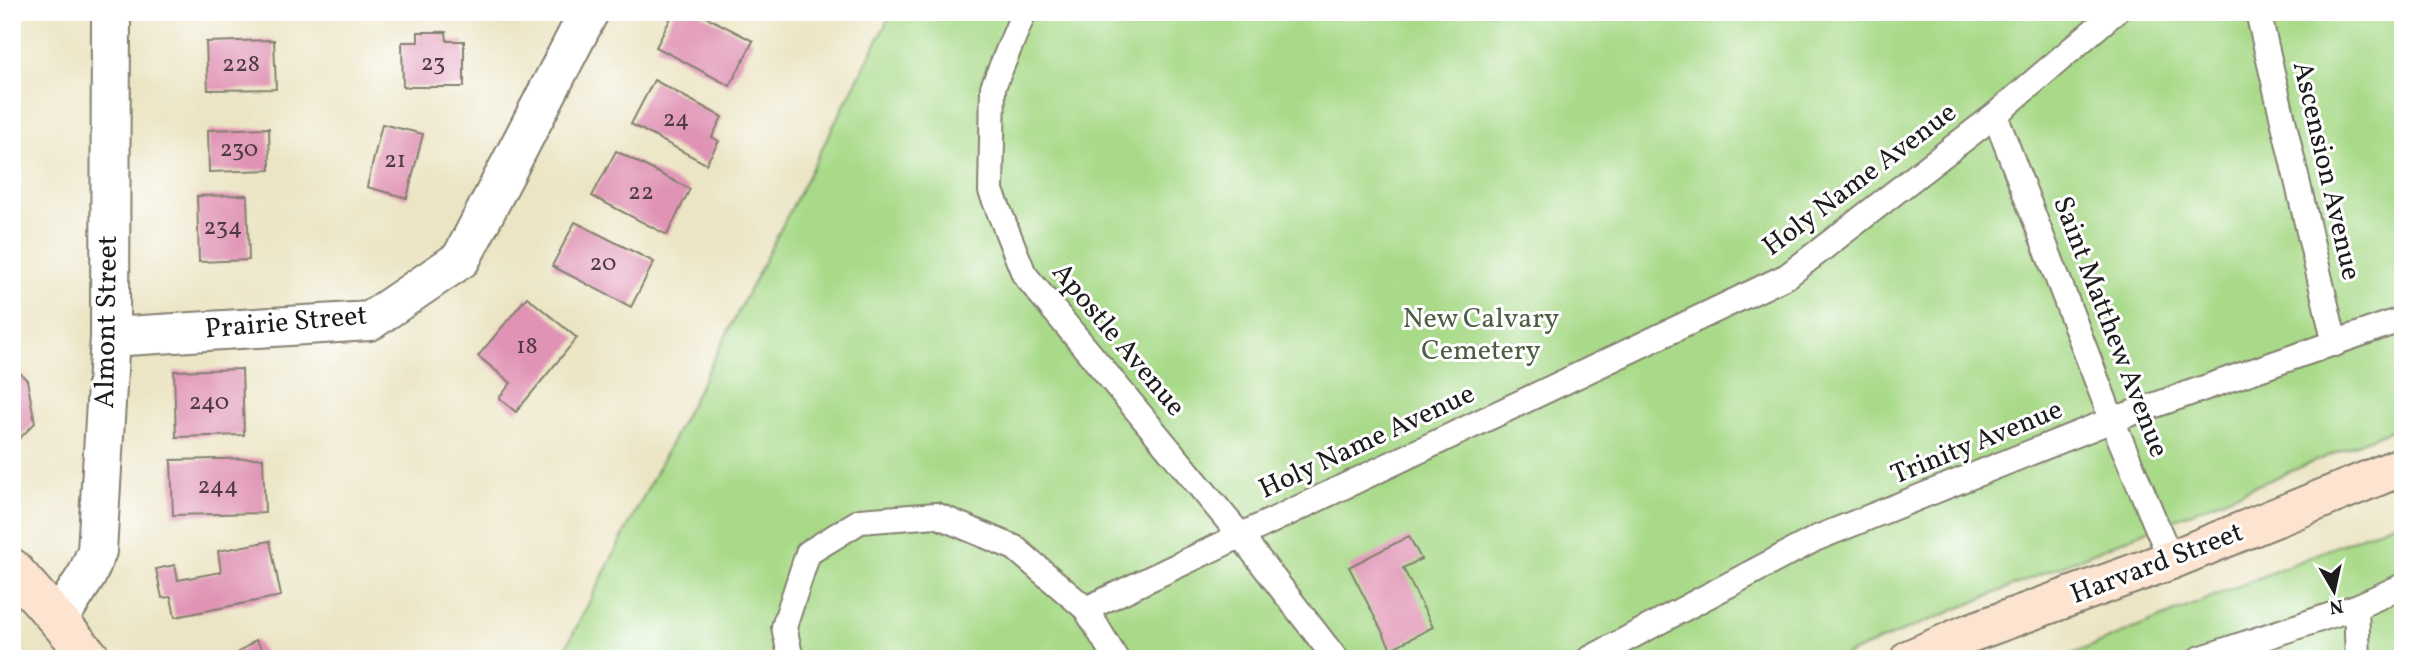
<svg xmlns="http://www.w3.org/2000/svg" width="2415" height="671" font-family="Vollkorn,serif">
  <rect width="100%" height="100%" fill="#fff"/>
  <filter id="ink" filterUnits="userSpaceOnUse"><feTurbulence type="fractalNoise" baseFrequency=".0143" numOctaves="2"/><feDisplacementMap in="SourceGraphic" scale="14" xChannelSelector="R" yChannelSelector="G"/><feConvolveMatrix kernelMatrix="1 2 1 2 8 2 1 2 1" color-interpolation-filters="sRGB"/></filter>
  <filter id="wash" filterUnits="userSpaceOnUse"><feTurbulence type="fractalNoise" baseFrequency=".00686" numOctaves="4" result="noise"/><feDisplacementMap in="SourceGraphic" scale="28" xChannelSelector="R" yChannelSelector="G"/><feGaussianBlur stdDeviation="1.57" result="paint"/><feColorMatrix in="noise" values="0 0 0 0 0 0 0 0 0 0 0 0 0 0 0 0 0 1.4 0 .05"/><feComposite in="paint" operator="in"/></filter>
  <g filter="url(#wash)">
    <rect width="100%" height="100%" fill="#ece5c5"/>
    <!-- green -->
    <path fill="#a9da89" stroke="#627b52" stroke-width="2" d="M892,12h1511v413l-567,234h-1276z
      M2403,519v140h-343z"/>
    <g id="blocks">
      <!-- building -->
      <path fill="#e093b4" d="M209,12h69v3l-69,2z
        M674,12h23l56,29 -23,45 -74,-39z
        M418,32h28l1,9h17v46h-61l-1,-45h16z
        M274,40l2,49 -68,1 -2,-48z
        M654,80l68,37 -10,20 7,4 -13,23 -75,-40z
        M382,124l41,10 -16,64 -40,-11z
        M269,128l1,42 -61,2 -1,-42z
        M616,151l74,38 -23,46 -75,-39z
        M247,195l2,65 -50,2 -2,-66z
        M575,222l79,40 -23,45 -79,-41z
        M527,297l50,41 -61,74 -17,-14 12,-15 -33,-27z
        M13,366l14,14 8,43 -23,23z
        M242,369l2,66 -68,2 -2,-66z
        M263,458l2,55 -92,2 -2,-55z
        M1409,536l12,23 -18,9 30,59 -42,22 -42,-82z
        M270,541l11,55 -106,21 -4,-20 -9,1 -6,-29 19,-4 3,15 43,-8 -3,-21z
        M256,640l13,19h-40z"/>
    </g>
  </g>
  <g filter="url(#ink)">
    <use href="#blocks" fill-opacity="0" stroke="#848070" stroke-width="2"/>
    <g fill="none" stroke-linecap="round" stroke-linejoin="round">
      <!-- service casing -->
      <g stroke="#848070" stroke-width="28">
        <path id="service" d="M1024,12l-31,75 -2,104 33,83 216,261 96,124
          M2258,12l77,332
          M1995,115l117,305 59,140
          M2356,607l2,52
          M1086,609l701,-333 208,-161 120,-103
          M791,659l-7,-32 24,-74 52,-32 76,-6 79,33 71,61 30,50
          M1589,659l228,-121 295,-118 291,-101
          M2199,659l157,-52 47,-21"/>
      </g>
      <!-- minor casing -->
      <g stroke="#848070" stroke-width="42">
        <path id="minor" d="M110,337l260,-16 91,-62 128,-247"/>
      </g>
      <!-- tertiary casing -->
      <g stroke="#848070" stroke-width="42">
        <path id="tertiary" d="M58,620l29,-45 10,-24 13,-214 1,-325"/>
      </g>
      <!-- secondary casing -->
      <g stroke="#848070" stroke-width="42">
        <path id="secondary" d="M12,568l80,91
          M1910,659l60,-26 201,-73 232,-94"/>
      </g>
      <!-- service -->
      <use href="#service" stroke="#fff" stroke-width="24"/>
      <!-- minor -->
      <use href="#minor" stroke="#fff" stroke-width="38"/>
      <!-- tertiary -->
      <use href="#tertiary" stroke="#fff" stroke-width="38"/>
      <!-- secondary -->
      <use href="#secondary" stroke="#fde4d1" stroke-width="38"/>
    </g>
  </g>
  <g text-anchor="middle" dominant-baseline="central" stroke-width="6" stroke-linejoin="round" paint-order="stroke">
    <!-- number labels -->
    <g font-size="24" fill="#4d3a42">
      <text x="433" y="64">23</text>
      <text x="241" y="65">228</text>
      <text x="676" y="120">24</text>
      <text x="239" y="150">230</text>
      <text x="395" y="161">21</text>
      <text x="641" y="193">22</text>
      <text x="223" y="228">234</text>
      <text x="603" y="264">20</text>
      <text x="527" y="347">18</text>
      <text x="209" y="403">240</text>
      <text x="218" y="487">244</text>
    </g>
    <!-- street labels -->
    <g font-size="28" fill="#1c1c1c" stroke="#fff">
      <text transform="translate(2326 171) rotate(77)">Ascension Avenue</text>
      <text transform="translate(1860 180) rotate(-37)">Holy Name Avenue</text>
      <text transform="translate(107 322) rotate(-89)">Almont Street</text>
      <text transform="translate(286 323) rotate(-5)">Prairie Street</text>
      <text transform="translate(2110 327) rotate(69)">Saint Matthew Avenue</text>
      <text transform="translate(1118 340) rotate(50)">Apostle Avenue</text>
      <text transform="translate(1367 442) rotate(-25)">Holy Name Avenue</text>
      <text transform="translate(1977 443) rotate(-22)">Trinity Avenue</text>
      <text transform="translate(2157 564) rotate(-21)">Harvard Street</text>
    </g>
    <!-- park labels -->
    <g font-size="28" fill="#4d5e42" stroke="#fff">
      <text x="1481" y="319">New Calvary<tspan x="1481" dy="32">Cemetery</tspan></text>
    </g>
  </g>
  <!-- margin -->
  <rect width="2415" height="671" fill="none" stroke="#fff" stroke-width="42"/>
  <!-- north arrow -->
  <g transform="translate(2334 591) rotate(171)" stroke="#ffffff" stroke-width="5" paint-order="stroke">
  <path d="M0-5L12 26L0 18L-12 26Z" fill="#1c1c1c"/>
  <text y="-10" font-size="19" font-weight="bold" text-anchor="middle" fill="#1c1c1c">N</text>
  </g>
</svg>
